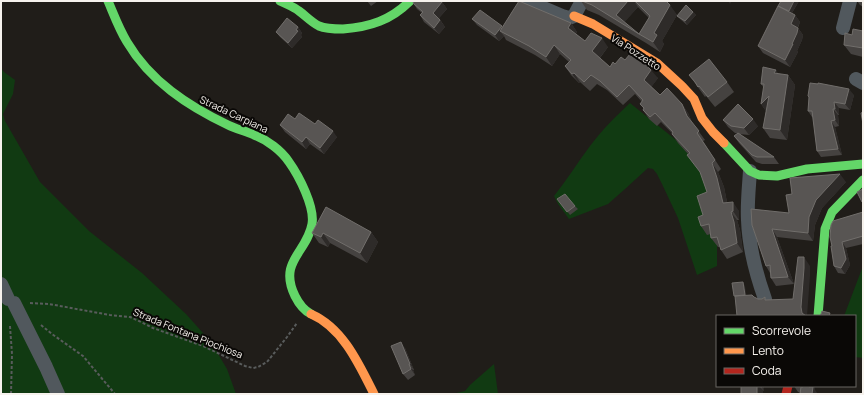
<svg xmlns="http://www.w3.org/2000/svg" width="864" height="395" font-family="Manrope,sans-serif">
  <rect width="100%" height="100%" fill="#201d19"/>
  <!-- green -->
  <path fill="#113a12" d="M1,68l3,4 11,8 -2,14 -10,20 2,7 35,61 49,49 53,42 44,41 25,28 16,27 9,25h-235z
    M630,103l87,70v93l-20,9 -19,-57 -16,-34 -5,-10 -4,-5 -5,-1 -23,21 -17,15 -39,15 -11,-15 -4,-8c13,-16 23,-33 36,-50 12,-16 25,-29 40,-43z
    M863,266v92l-8,-1v-41h-11z
    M494,364l4,30h-46l13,-3 5,-6z"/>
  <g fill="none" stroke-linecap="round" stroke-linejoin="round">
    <!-- path -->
    <path stroke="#595c5c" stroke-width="2" stroke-dasharray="3 2" stroke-linecap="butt" d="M30,303l19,1 61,11 20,2 7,3 16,8 50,18 42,20 8,2 5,-1 9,-5 20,-25 10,-14
      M41,325l11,9 31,22 32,38
      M10,326l2,28 -1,40"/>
    <!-- street -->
    <path stroke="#51585d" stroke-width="14" d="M527,1l35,15 7,2 5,-2 8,-15
      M843,28l7,-27
      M856,79l7,4
      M750,171c-1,16 -3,33 -2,49 1,27 8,54 17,79
      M1,284l7,15
      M14,303l32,64 12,27"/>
    <!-- fast -->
    <path stroke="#63d668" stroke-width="9" d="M108,1c6,14 11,28 19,41 23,39 61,64 101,83 8,4 17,6 26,10 13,5 27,15 35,27 10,14 26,45 23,62 -5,29 -34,37 -17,72 4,8 8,14 16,18
      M280,1c6,3 14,6 19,10 7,5 12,11 20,15 7,3 16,3 24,3 27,-2 48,-9 67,-28
      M724,143l26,28 9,4 18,1 30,-7 56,-5
      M818,316l7,-87 7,-17 31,-32"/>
    <!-- slow -->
    <path stroke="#ff974d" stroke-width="9" d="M574,16l19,8 64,39 25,23 12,13 8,19 11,14 11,11
      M311,314c32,14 48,50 63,80"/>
    <!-- jam -->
    <path stroke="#b3261e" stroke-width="9" d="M786,394l2,-8"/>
  </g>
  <!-- wall -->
  <path fill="#454240" d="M367,1h11l-7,5z
    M581,1h85l11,14 -15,26 2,3 -4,8 -14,-9 -7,-9 10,-16 -11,-11 -14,15 15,12 7,9 -47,-28 -12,-5z
    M781,1h18l-7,12 3,2 5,7 -2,6 5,7 -1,5 -5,11 1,1 -8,15 -27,-14 -5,-7z
    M857,1h6v6l-3,-2z
    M442,2l5,7 -8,9 6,9 -6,7 -15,-12 -4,-7 2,-2 -5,-4 -4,-6z
    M693,12l3,3 -9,10 -7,-6 -3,-3z
    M472,19l31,8 68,-4 6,9 -1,2 9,7 23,6 -8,11 10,9 5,-3 10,-4 33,18 -7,9 9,8 22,9 6,9 4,9 13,18 -2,1 18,28 -3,3 6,15 3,15 12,9v9h-2l3,10 3,22 -16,7 -6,-9 -1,-3h-2l-7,-9v-4l-4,1 -6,-9 6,-34 -6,-19 -14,-18 1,-1 -10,-11 -6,-9v-1l-11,-11 -4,4 -8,-7 -6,-9 1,-1 -4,-5 2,-2 -7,-8 -12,11 -16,-15 -10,-6 -7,7 -10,-9 -1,1 -8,-8 -6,-9 4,-4 -9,-8 -8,12 -17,-11 -29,-15 -2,-4 -5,5 -22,-16z
    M298,27l4,6 -1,2 1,2 -10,11 -12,-11 -4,-5z
    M863,31v26l-12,-3 -7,-9 8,-10z
    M780,74l8,1 7,10 -8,55 -17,-2 -7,-10 3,-17 -5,-7 3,-16 -3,-4z
    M689,75l38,7 7,10 -19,15 -9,-11 -1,1z
    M854,95l-4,15 -11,-2v7h-1l1,11 -4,1 7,28 -21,2 -4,-6 -4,-34h-1l-4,-6 1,-13 -1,-2z
    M295,119l20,5 22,13 -13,17 -14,-10 -4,5 -21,-17 -5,-7z
    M723,120l35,6 -9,9 -10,-1 35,23 5,7h-17l-6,-2 -17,-19 -5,-7 4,-3h-3l-7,-6z
    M846,182l-24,26 -7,17 -2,16 -36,-4 17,47 -18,2 -5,-8 -1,-5 -4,-7 -14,-41 37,-12 3,-19z
    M557,199l18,7 3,3 -8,6z
    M863,212v32l-17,4 4,17 -5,9 -7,-1 -4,-7 -2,-20z
    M371,232l7,10 -11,21 -37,-20 -2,4 -9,-4 -7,-10z
    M405,348l9,22h-1l2,5 -7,5 -5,-6z
    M741,386h23v5l-1,-1v4h-22z
    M794,386h21v4l-14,3 -3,-1z"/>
  <!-- shaded-wall -->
  <path fill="#2e2b29" d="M628,1h6l4,6 -15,17 -7,-9z
    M728,1h4l-2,3z
    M794,1h5l-9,15 -2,-3z
    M442,2l5,7 -10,11 -4,-7z
    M670,5l7,10 -15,26 2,3 -4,8 -7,-10 1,-9z
    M693,12l3,3 -9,10 -2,-4z
    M795,15l5,7 -4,9 -5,-7z
    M440,20l5,7 -6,7 -5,-6z
    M571,23l6,9 -2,5 -7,-9z
    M502,26l5,7 -7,-2 4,5 -5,5 -4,-6z
    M298,27l4,6 -1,2 1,2 -10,11 -4,-5z
    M798,28l5,7 -1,5 -5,11 1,1 -8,15 -5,-7z
    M602,38l6,9 -10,13 -6,-9z
    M554,45l6,9 -8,12 -6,-9z
    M651,70l7,8 -8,11 -6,-9z
    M776,70l7,10 -9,-7z
    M574,73l6,9 -1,1 -7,-9z
    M788,75l7,10 -8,55 -7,-10z
    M849,89l5,6 -4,15 -5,-6z
    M769,96l-1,18 -7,-10z
    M834,102l5,6v7l-4,-6z
    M682,104l6,9 5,12 -6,-9z
    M833,109l5,6 1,11 -4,-6z
    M753,119l5,7 -9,9 -5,-7z
    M831,121l4,6 7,28 -4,-6z
    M333,131l4,6 -13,17 -4,-6z
    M306,137l4,7 -4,5 -4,-7z
    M712,163l6,9 6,15 5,25 -6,-9z
    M840,174l6,8 -24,26 -7,17 -2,16 -5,-8 1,-16 7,-17z
    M733,202l6,9v9l-6,-9z
    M731,212l6,8 3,10 3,22 -6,-9z
    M772,229l5,8 17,47 -6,-7z
    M371,232l7,10 -11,21 -7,-10z
    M323,233l7,10 -2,4 -7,-10z
    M842,242l4,6 4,17 -5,9 -4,-6z
    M804,257l6,9v10l-3,40h-2l-3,-3 -1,-6z
    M743,282l2,4 2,13 -2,-4z
    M401,342l4,6 9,22 -4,-6z
    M409,364l4,6 2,5 -4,-6z
    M757,386h2l4,4v4h-6z
    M761,386h3v5z
    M809,386h6v4l3,4h-6z"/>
  <!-- building -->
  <path fill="#585553" stroke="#716e6b" d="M414,1h27l1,1 -9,11 7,7 -6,8 -14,-13 3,-3 -10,-9z
    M519,1l52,22 -3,5 17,13 6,-8 11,5 -10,13 18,16 3,-5 2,2 6,-7 4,3 5,-6 14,9 7,7 -7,10 16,15 7,-7 15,16 5,12 12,15 -2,2 18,27 -3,3 5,15 6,25 10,-1v9l-2,1 3,10 3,21 -16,7 -4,-13 -6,1 -2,-14 -8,2 -3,-9 5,-2 -6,-19 10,-4 -7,-20 -13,-17 3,-2 -18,-19 1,-2 -18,-19 -5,4 -7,-7 1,-2 -4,-4 3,-4 -14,-15 -12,12 -17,-16 -9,-6 -7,7 -10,-9 -2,1 -7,-8 6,-6 -17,-15 -8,12 -17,-11 -29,-15z
    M582,1h46l-12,14 23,19 -47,-29z
    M635,1h31l4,4 -16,28 3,2 -4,7 -14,-8 11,-18z
    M781,1h13l-5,10 -11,-5z
    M686,5l7,7 -8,9 -8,-5z
    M778,6l17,9 -4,9 7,4 -1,5 -5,11h1l-8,16 -27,-14z
    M480,10l22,16 -7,9 -23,-16z
    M287,18l11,9 -2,3 2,1 -10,12 -12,-11z
    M853,29l10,2v17l-19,-3 1,-12 7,2z
    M709,59l18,23 -19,15 -9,-11 -1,1 -3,-5 -6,-7z
    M763,67l13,3 -2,3 14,2 -8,55 -17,-2 6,-32 -8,8 3,-20h-3z
    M810,83l8,1v-1l31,6 -4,15 -11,-2 1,7h-2l2,11 -4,1 7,28 -21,2 -5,-40h-4l1,-14 -1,-1z
    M738,104l15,15 -9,9 -13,-2 -8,-6z
    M863,112v12l-2,-11z
    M299,113l16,11 3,-4 15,11 -13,17 -14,-11 -4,5 -22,-17 8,-11 7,5z
    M738,133l36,24h-17l-5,-2 -18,-19z
    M840,174l-24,26 -7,17 -1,16 -36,-4 16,48 -17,1 -1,-13 -4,1 -14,-41 -1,-16 38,4 -3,-18 6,-1 -2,-16z
    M863,189v13h-1l-5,-10z
    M565,194l10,12 -8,6 -10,-13z
    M326,207l45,25 -11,21 -37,-20 -2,4 -9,-4z
    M863,212v24l-21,6 4,17 -5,9 -7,-2 -3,-20h1l-2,-9 1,-12 2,-4z
    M798,257h6v11l-3,39 1,6 4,3h-69l-2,-20 17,-1 2,2 4,2h4l3,-2v3l28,-1z
    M743,282l2,13 -11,1 -2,-13z
    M822,311l8,2 -1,3h-10l2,-2z
    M401,342l9,22h-1l2,5 -8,5 -12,-28z
    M741,386h16v8h-16z
    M801,386h8v1h4l-1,7h-12l1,-7h2z"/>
  <g text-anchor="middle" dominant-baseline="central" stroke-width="4" stroke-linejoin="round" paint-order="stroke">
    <!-- street labels -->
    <g font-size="10" fill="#f6f2ed" stroke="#0a0806">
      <text transform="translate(636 52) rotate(33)">Via Pozzetto</text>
      <text transform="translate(234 114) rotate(25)">Strada Carpiana</text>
      <text transform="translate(188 333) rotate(22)">Strada Fontana Piochiosa</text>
    </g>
  </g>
  <!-- border -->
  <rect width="864" height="395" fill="none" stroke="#f6f2ed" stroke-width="4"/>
  <!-- legend -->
  <rect x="716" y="315" width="140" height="72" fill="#0a0806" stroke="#686662"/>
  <rect x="724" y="328" width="20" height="6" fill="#63d668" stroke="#686662"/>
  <text x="752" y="335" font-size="12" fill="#f6f2ed">Scorrevole</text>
  <rect x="724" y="348" width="20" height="6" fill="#ff974d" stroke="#686662"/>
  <text x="752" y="355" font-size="12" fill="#f6f2ed">Lento</text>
  <rect x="724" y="368" width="20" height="6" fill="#b3261e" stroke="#686662"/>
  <text x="752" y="375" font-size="12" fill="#f6f2ed">Coda</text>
</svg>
